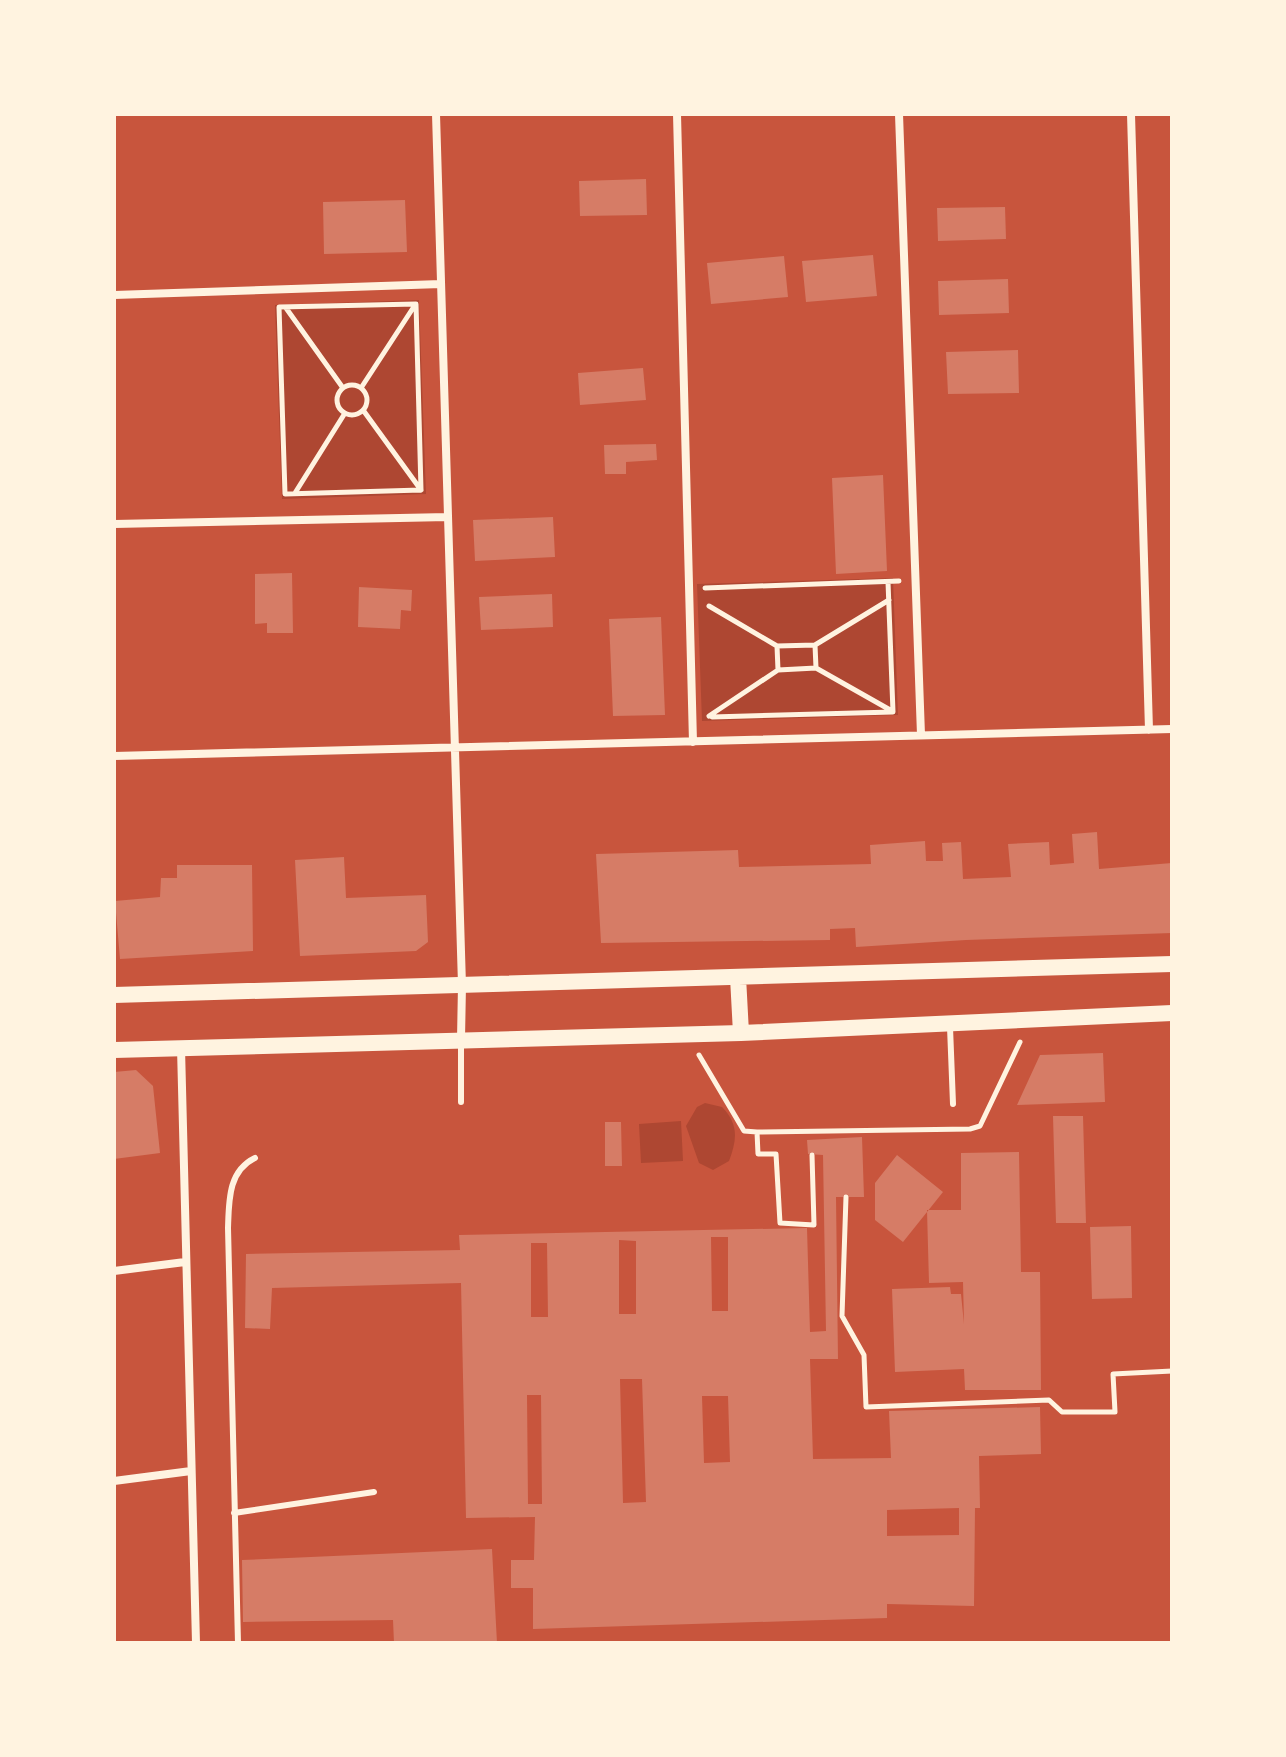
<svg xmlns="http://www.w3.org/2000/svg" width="1286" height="1757" font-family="'Source Serif 4',serif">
  <rect width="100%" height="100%" fill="#c8553d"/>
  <!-- green -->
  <path fill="#ae4732" d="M419,300l7,194 -144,5 -7,-194z
    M893,578l5,137 -196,6 -5,-137z
    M705,1103l17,4c17,17 15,33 7,54l-16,9 -14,-7 -13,-37 11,-19z
    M681,1121l2,40 -42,2 -2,-39z"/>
  <!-- building -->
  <path fill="#d67c66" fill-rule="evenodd" d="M646,179l1,36 -67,1 -1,-35z
    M405,200l2,52 -83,2 -1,-52z
    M1005,207l1,32 -68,2 -1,-33z
    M873,255l4,41 -71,6 -4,-41z
    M784,256l4,41 -77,7 -4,-41z
    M1008,279l1,34 -70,2 -1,-34z
    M1018,350l1,43 -71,1 -2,-42z
    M643,368l3,32 -66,5 -2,-32z
    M656,444l1,16 -31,2v12h-21l-1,-29z
    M883,475l4,96 -51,3 -4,-96z
    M553,517l2,40 -80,4 -2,-41z
    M292,573l1,60h-26v-10l-12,1v-50z
    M359,587l53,3 -1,21 -10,-1 -1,19 -42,-2z
    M552,594l1,33 -72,3 -2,-33z
    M661,617l4,98 -52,1 -4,-97z
    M1097,832l2,37 73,-6v70l-206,7 -110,7 -1,-19 -25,1v11l-229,3 -5,-89 142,-4 1,17 132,-3 -1,-19 55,-4 1,20h17l-1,-18 19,-1 2,37 48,-2 -3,-33 41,-2 1,23 24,-2 -2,-29z
    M344,857l2,41 80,-3 2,47 -12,9 -116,5 -5,-96z
    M177,865h75l1,86 -133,8 -5,-58 45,-4 1,-19h16z
    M1103,1053l2,49 -88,3 23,-50z
    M136,1070l17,16 7,67 -46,6v-87z
    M1053,1116h30l3,107h-30z
    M605,1122h16l1,44h-17z
    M862,1137l2,60h-28l2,162h-28l3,100 78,-1 -2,-47 151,-4 1,47 -62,2 1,52h-5l-1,98 -87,-2v14l-354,11v-41h-22v-28h23l1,-43 -69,1 -5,-235 -189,5 -2,41 -25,-1 1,-74 214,-4 -1,-15 348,-7 3,104 16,-1 -3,-176 -15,-1 -1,-14zM711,1237h17v74h-16zM619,1240l17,1v73h-17zM531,1243h16l1,74h-17zM620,1379h22l4,123 -23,1zM527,1395h14l1,109h-14zM702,1396h26l2,66 -26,1zM959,1508v27l-72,1v-26z
    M1019,1152l2,120h19l1,118h-76l-1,-21 -69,3 -3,-83 58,-2 1,7h10l3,30 -1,-42 -34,1 -2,-73h34v-57z
    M897,1155l46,37 -40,50 -28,-22v-37z
    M1131,1226l1,72 -40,1 -2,-72z
    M492,1549l5,94h-103l-1,-23 -150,2 -1,-62z"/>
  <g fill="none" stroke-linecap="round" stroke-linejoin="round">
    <!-- path -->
    <path stroke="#fff3e0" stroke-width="5" d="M416,304l5,186 -136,4 -6,-187z
      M286,308l57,80
      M337 400a15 15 0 1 1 30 0a15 15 0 1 1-30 0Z
      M361,388l54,-83
      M363,410l58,80
      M295,493l50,-80
      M705,588l194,-7
      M709,606l68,40
      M815,645l1,23 -38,2 -1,-24 38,-1 74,-45
      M816,668l76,43
      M709,716l69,-46
      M712,717l181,-5 -5,-130
      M699,1055l45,76 13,1
      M812,1155l2,70 -34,-2 -4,-69h-18l-1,-22 213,-3 10,-3 40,-84
      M846,1197l-4,119 22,39 2,52 183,-7 13,12h53l-2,-38 59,-3"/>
    <!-- service -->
    <path stroke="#fff3e0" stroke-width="6" d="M950,1027l3,77
      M461,1041v61
      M234,1513l140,-21
      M238,1643l-10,-415c1,-27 0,-57 27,-70"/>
    <!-- minor -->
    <path stroke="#fff3e0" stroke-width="8" d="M436,114l26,871 -1,54
      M677,114l16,628
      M899,114l22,621
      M1131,114l18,616
      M114,295l327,-11
      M114,524l334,-7
      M114,756l1058,-27
      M181,1048l15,595
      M114,1271l71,-9
      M114,1481l77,-10"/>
    <!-- secondary -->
    <path stroke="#fff3e0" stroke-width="16" d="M738,977l3,56
      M114,995l1058,-31
      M114,1050l627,-17 431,-20"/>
  </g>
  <!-- border -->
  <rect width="1286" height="1757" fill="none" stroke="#fff3e0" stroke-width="232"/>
</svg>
